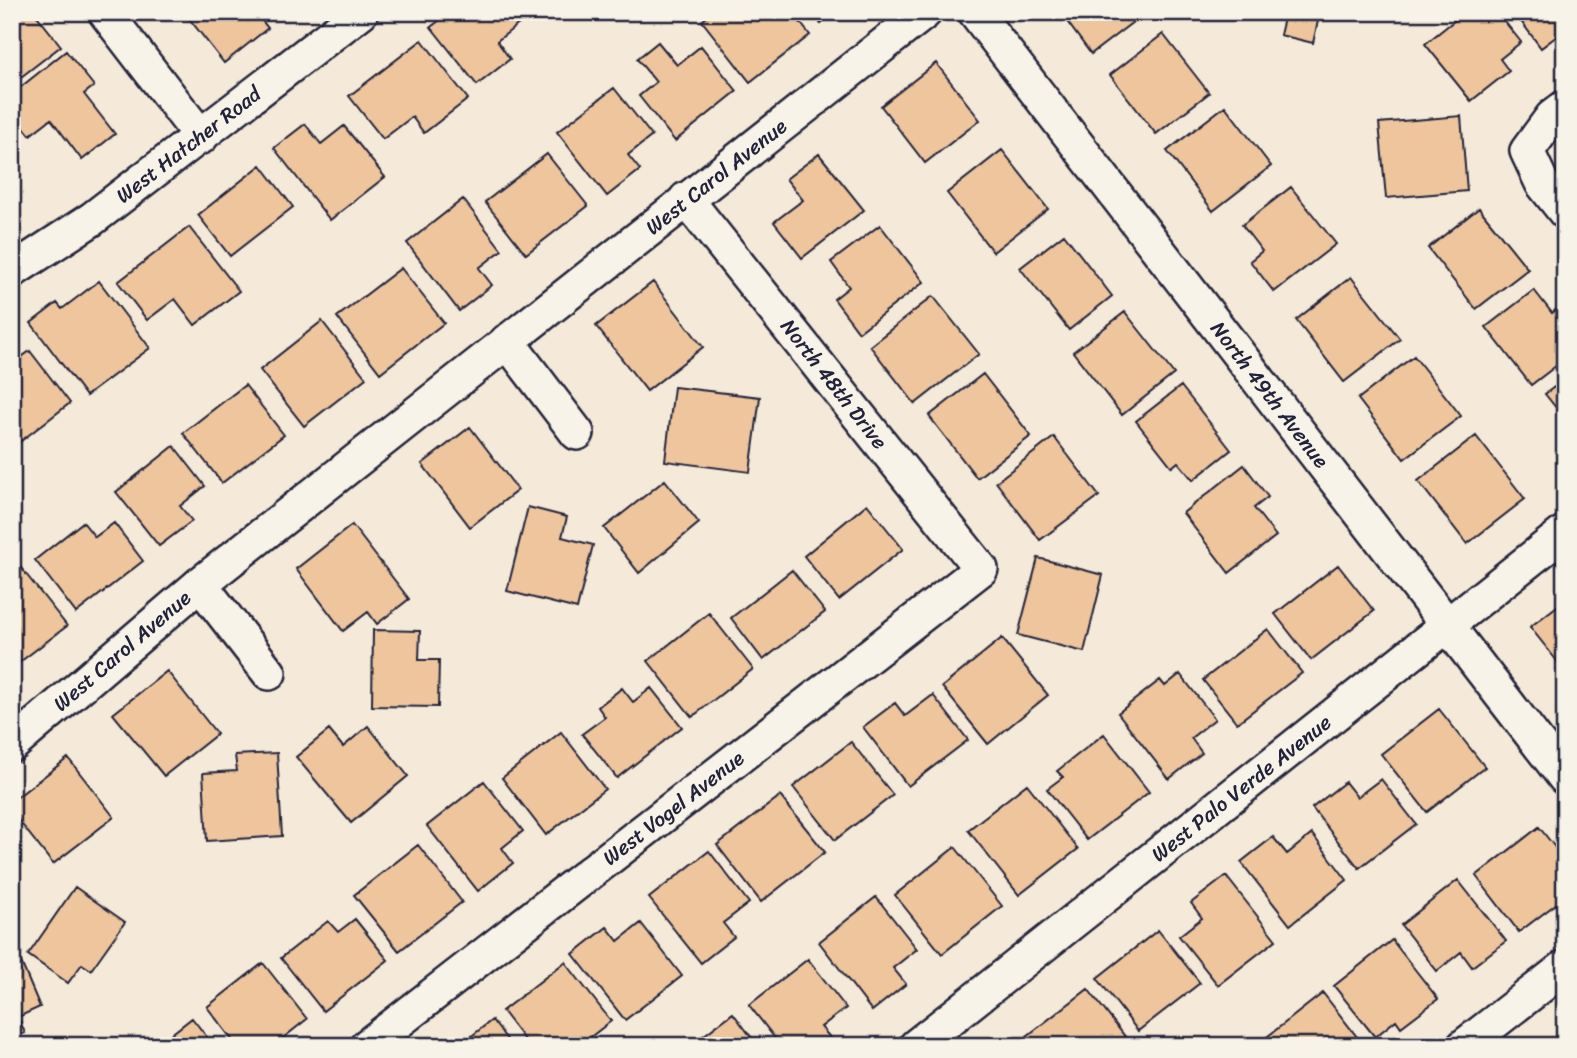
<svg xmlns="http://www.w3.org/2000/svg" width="1577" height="1058" font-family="Sriracha,sans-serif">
  <rect width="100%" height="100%" fill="#f5ead9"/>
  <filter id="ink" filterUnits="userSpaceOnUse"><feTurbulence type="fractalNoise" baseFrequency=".0143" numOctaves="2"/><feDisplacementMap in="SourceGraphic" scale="14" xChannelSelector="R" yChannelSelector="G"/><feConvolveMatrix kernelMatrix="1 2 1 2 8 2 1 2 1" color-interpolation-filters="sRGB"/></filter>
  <g filter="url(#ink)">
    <!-- building -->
    <path fill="#eec59d" stroke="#22223b" stroke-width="2" d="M12,12h22l27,34 -49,38z
      M184,12h71l13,16 -44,35z
      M450,12h84l-37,29 13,18 -33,26 -46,-58z
      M713,12h79l18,23 -60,47 -48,-61z
      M811,12h25l-15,12z
      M1060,12h86l-55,42z
      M1260,12h60l-7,31 -33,-8 4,-17z
      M1465,12h32l24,30 -21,17 9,12 -38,30 -46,-57z
      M1514,12h51v18l-24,18z
      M1163,34l46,59 -53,41 -46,-59z
      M422,40l46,59 -44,34 -12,-16 -29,22 -34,-43z
      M658,42l19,23 24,-19 36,45 -62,50 -36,-45 17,-14 -19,-23z
      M66,51l28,35 -10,8 31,40 -33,26 -31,-41 -21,16 -18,-22v-19z
      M936,63l44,57 -55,43 -44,-57z
      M614,88l38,48 -24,19 12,15 -33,26 -50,-64z
      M1225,106l46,60 -58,45 -46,-60z
      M1461,116l6,75 -81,7 -7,-75z
      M305,124l16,20 23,-18 41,51 -55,43 -56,-72z
      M1002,150l46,59 -55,43 -46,-59z
      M547,154l41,52 -62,48 -41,-52z
      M819,154l45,56 -62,48 -28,-36 29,-22 -17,-21z
      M261,165l32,42 -63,49 -32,-41z
      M1291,187l45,57 -62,48 -24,-31 12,-10 -20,-26z
      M463,199l39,51 -23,18 13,17 -33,26 -52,-68z
      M1479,208l49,61 -52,40 -48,-61z
      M880,225l44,57 -65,50 -25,-33 15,-12 -18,-25z
      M189,227l50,64 -44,34 -20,-26 -28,21 -29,-38z
      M1064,234l48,62 -43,34 -49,-62z
      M401,268l43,55 -64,50 -43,-56z
      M1351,277l49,62 -56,43 -48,-62z
      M99,281l51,67 -64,48 -55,-73 26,-20 5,6z
      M653,282l50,65 -56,44 -51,-65z
      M1534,290l18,23 13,-11v57l-34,26 -45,-58z
      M933,296l46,58 -64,50 -45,-58z
      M1125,312l49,62 -52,41 -49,-63z
      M322,321l44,57 -62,48 -44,-56z
      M30,351l40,52 -58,45v-84z
      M1414,356l47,60 -57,43 -46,-60z
      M983,374l48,62 -54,42 -48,-62z
      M1565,379v40l-20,-25z
      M245,385l39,50 -62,48 -39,-50z
      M1181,386l50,64 -38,30 -15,-18 -6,5 -36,-46z
      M674,387l86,10 -10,75 -85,-11z
      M470,427l48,63 -48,37 -48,-63z
      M1476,436l49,63 -58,45 -49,-63z
      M1054,437l45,59 -59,44 -44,-58z
      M174,446l31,40 -25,20 12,15 -33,25 -43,-54z
      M1244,465l24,32 -14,11 22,28 -47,37 -46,-60z
      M665,480l34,43 -60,50 -35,-45z
      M867,504l36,45 -64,51 -35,-44z
      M528,507l39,10 -5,20 31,8 -16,64 -70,-18z
      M83,522l12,15 19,-14 29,38 -67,52 -41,-53z
      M352,525l57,74 -32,25 -9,-12 -25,19 -47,-62z
      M1038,558l65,17 -19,77 -66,-17z
      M18,564l49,62 -55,42v-99z
      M1338,565l36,46 -63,49 -36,-46z
      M792,570l33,42 -62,48 -32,-42z
      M1565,600v71l-35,-44z
      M709,613l44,56 -61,48 -44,-56z
      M1268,629l34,44 -65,50 -34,-43z
      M373,630l47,1 -1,29h20l-1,47 -66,-1z
      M1002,638l46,57 -60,49 -46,-57z
      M167,671l50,63 -53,42 -51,-62z
      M1180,674l35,45 -24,19 11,15 -33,26 -51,-66 42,-33 5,6z
      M622,688l11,14 18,-14 31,39 -65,51 -35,-44 23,-17 -7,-10z
      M933,695l35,45 -60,46 -45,-59 32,-24 10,13z
      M1439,709l46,58 -58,45 -46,-58z
      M368,726l40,50 -57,47 -55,-66 33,-27 14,17z
      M561,732l44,57 -59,46 -44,-57z
      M1104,734l45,58 -62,48 -40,-51 16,-12 -6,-6z
      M851,742l42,53 -58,45 -42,-53z
      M277,753l5,83 -75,5 -4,-68 34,-2 -2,-16z
      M68,758l46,59 -61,47 -41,-52v-11z
      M1381,779l35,45 -57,44 -47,-60 33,-26 12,15z
      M484,781l39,50 -21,17 11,15 -35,28 -51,-65z
      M1027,784l51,65 -59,46 -51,-65z
      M780,796l45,56 -64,50 -44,-57z
      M1539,827l26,33v37l-46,35 -43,-56z
      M1312,834l35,46 -57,45 -49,-63 32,-25 14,17z
      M418,845l44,57 -63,49 -45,-56z
      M955,847l47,59 -60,48 -47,-59z
      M709,851l40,52 -26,20 11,14 -33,26 -52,-65z
      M1226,876l50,64 -58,45 -39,-49 23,-18 -11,-15z
      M1458,880l48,61 -34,26 -11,-15 -24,19 -36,-46z
      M75,887l50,35 -34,48 -9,-6 -14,19 -40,-28z
      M876,897l41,52 -24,19 13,16 -34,27 -53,-69z
      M355,919l33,41 -65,51 -42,-53 47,-37 10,11z
      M641,923l41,53 -57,44 -52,-66 34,-27 11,14z
      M1158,930l42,53 -62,48 -41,-53z
      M1392,940l46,59 -37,28 -5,-7 -21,17 -41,-51z
      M808,959l38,49 -25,19 12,14 -5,5h-47l-32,-41z
      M21,962l19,45 -22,10 7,16 -13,6v-73z
      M565,962l46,59 -32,25h-50l-27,-35z
      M263,963l44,56 -34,27h-36l-30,-39z
      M1088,989l42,54 -3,3h-92l-8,-10z
      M1323,993l41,53h-97l-4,-6z
      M733,1013l25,33h-68z
      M192,1018l22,28h-58z
      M492,1020l20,26h-53z"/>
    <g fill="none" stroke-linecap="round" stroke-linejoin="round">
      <!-- minor casing -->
      <g stroke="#22223b" stroke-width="38">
        <g id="minor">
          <path d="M105,12l96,125"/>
          <path id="s1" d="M975,12l590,766"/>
          <path d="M1565,107l-13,10 -25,34 15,32 23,29"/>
          <path id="s2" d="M12,271l80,-52 269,-207"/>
          <path d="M507,341l70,92"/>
          <path d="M200,584l69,89"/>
          <path id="s3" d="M12,745l188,-161 725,-572"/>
          <path id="s4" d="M367,1046l614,-477 -295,-370"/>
          <path id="s5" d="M916,1046l649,-514"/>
          <path d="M1464,1046l101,-79"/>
        </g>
      </g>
      <!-- minor -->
      <use href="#minor" stroke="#f7f3e8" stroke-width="33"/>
    </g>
  </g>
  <g text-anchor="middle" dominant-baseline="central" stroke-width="5" stroke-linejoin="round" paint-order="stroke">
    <!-- street labels -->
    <g font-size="21" fill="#22223b" stroke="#f7f3e8">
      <text stroke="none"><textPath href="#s2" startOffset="217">West Hatcher Road</textPath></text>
      <text stroke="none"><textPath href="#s3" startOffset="905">West Carol Avenue</textPath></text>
      <text transform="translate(834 384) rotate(52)">North 48th Drive</text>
      <text stroke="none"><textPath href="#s1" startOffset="483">North 49th Avenue</textPath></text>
      <text stroke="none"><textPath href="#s3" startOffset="145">West Carol Avenue</textPath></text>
      <text stroke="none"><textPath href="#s5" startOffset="415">West Palo Verde Avenue</textPath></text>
      <text stroke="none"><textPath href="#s4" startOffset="388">West Vogel Avenue</textPath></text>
    </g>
  </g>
  <!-- margin -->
  <rect width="1577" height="1058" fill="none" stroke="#f7f3e8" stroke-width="42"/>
  <rect x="21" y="21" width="1535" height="1016" fill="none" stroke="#22223b" stroke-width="2.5" filter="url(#ink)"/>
</svg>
